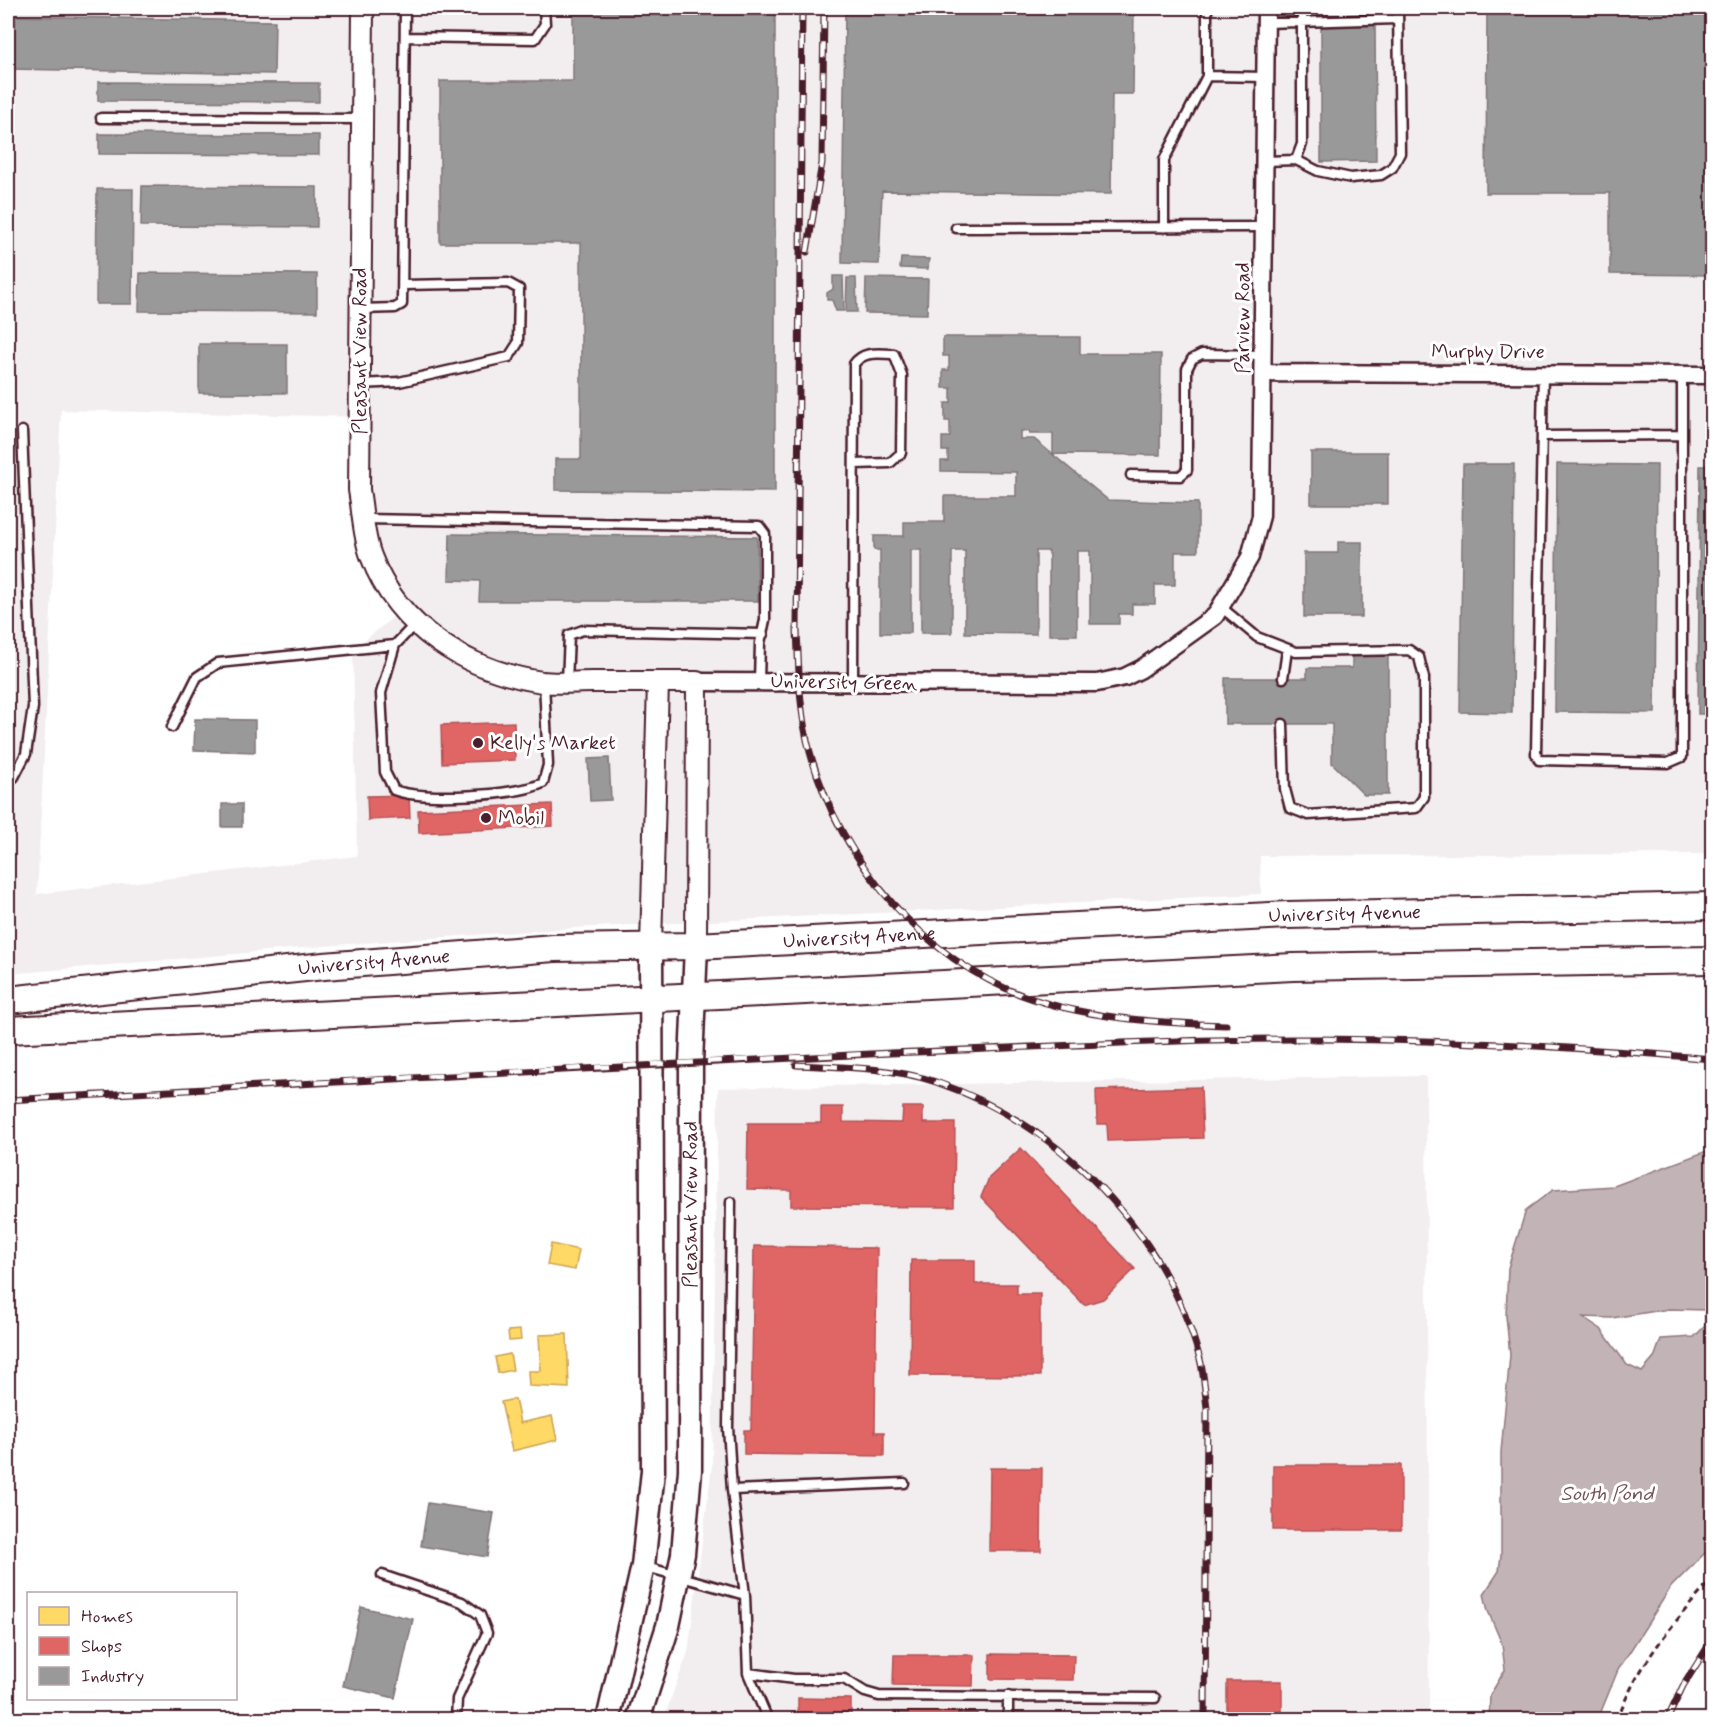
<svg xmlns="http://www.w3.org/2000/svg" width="1720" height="1727" font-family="Mynerve,sans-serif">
  <rect width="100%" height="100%" fill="#fff"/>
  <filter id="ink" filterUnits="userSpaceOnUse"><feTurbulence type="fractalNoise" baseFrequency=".0167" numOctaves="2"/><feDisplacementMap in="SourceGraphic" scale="12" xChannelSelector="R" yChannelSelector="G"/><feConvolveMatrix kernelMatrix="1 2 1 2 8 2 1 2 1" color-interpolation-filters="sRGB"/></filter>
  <g filter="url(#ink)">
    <!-- built -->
    <path fill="#f2eeef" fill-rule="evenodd" d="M8,8h1704v846l-452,2 1,38 -687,34 -239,17 -327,29zM61,410l299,7 11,138 32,54 -50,41 4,206 -320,38z
      M1426,1076l3,643 -766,1 25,-68 24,-187 6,-377z"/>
    <!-- water -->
    <path fill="#c1b3b6" stroke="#91787e" stroke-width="1.5" fill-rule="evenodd" d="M1712,1149v397l-41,41 -53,83 -20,49h-109l1,-24 15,-25 -3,-26 -14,-33 -4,-17 15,-23 2,-16v-103l9,-97 -4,-39 2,-48 18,-58 27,-20 61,-4zM1669,1309l36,1v16l-11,11 -33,2 -7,19 -12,14 -15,-7 -26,-36 -18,-12 29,1z"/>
    <!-- homes -->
    <path fill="#ffd966" stroke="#c9a154" stroke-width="1.5" d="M551,1244l28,6 -4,20 -28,-5z
      M520,1330l1,10 -12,1 -1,-10z
      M567,1334l2,54 -40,-2 -1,-15h13l-2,-36z
      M510,1354l3,16 -15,3 -3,-16z
      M515,1399l5,24 32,-7 5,24 -45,11 -11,-49z"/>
    <!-- shops -->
    <path fill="#e06666" stroke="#b35154" stroke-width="1.5" d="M514,722l1,38 -73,3 -1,-38z
      M409,795l1,23 -42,2 -1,-24z
      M552,804l1,22 -134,7 -1,-23z
      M1201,1087l2,51 -95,3 -1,-17h-10l-1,-34z
      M821,1107h22v15l59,1 1,-16h20v16h32l-1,84 -163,-1v-16l-44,-1 1,-66h73z
      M1021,1148l114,121 -32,30 -19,6 -103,-108 8,-19z
      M754,1246l123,2 -2,184h9v24l-140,-2v-24h7z
      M911,1260h64v24h42v10h23v82l-130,-1z
      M1273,1465h128v65h-128z
      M990,1468h52l-1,83h-52z
      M990,1654l84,1 -1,25 -83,-1z
      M894,1655h80l-1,31 -80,-1z
      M1227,1681h55v39h-55z
      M798,1698l53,1v21h-53z
      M894,1712l83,1v7h-84z"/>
    <!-- industry -->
    <path fill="#999" stroke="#817478" stroke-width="1.5" d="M573,8h202v484l-220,-2v-31h26v-216h-141v-162h133z
      M845,8h289l-1,86h-21l-1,100 -229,-3 -3,73 -37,-1z
      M1487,8h225v267l-102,-1v-81h-124z
      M8,16l267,5 -1,53 -266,-5z
      M1321,24h54l1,137 -55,1z
      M98,82l221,1v19l-221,-1z
      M99,134l220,1v20l-220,-1z
      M142,186l175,1v40l-176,-1z
      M97,189h36l-1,115h-36z
      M901,258l28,1 -1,10 -28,-1z
      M140,273l177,1v38l-178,-1z
      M833,276h10l1,35h-8l-4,-11h-5v-7l6,-4z
      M847,278h9l1,34h-11z
      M866,278l62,1 -1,35 -62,-1z
      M943,337h137v17h81l-1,101 -107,-1v-20h-24v-3h-9v8h14l74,61 90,3v49h-23v33h-20v19h-23v10h-13v10h-29v-73h-13v84h-28v-84h-13v83l-71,-1v-82h-13v82h-31v-83h-10v83h-31v-83h-6v-14h30v-14h40v-26h72v-24l-75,-1v-10h7v-10h-6v-14h8v-16h-5v-18h6v-15h-8v-18h6v-14h-6z
      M199,344h88v49h-88z
      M1311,452h77v52h-77z
      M1463,464h51l-2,249 -52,-1z
      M1557,464l100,1 -2,248 -100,-1z
      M1700,466h12v248h-14z
      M450,534l307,3 1,64h-279l1,-20 -31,-1z
      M1338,542h24v75h-58v-64h34z
      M1352,655h36v140h-24l-32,-32v-39h-107v-46h82v-10h45z
      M195,719l60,1v32l-61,-2z
      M609,758l2,42 -21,1 -2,-42z
      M222,804h20v23h-20z
      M428,1503l66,10 -7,44 -66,-11z
      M361,1607l52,12 -18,79 -52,-12z"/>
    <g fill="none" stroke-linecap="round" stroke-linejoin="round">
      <!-- service casing -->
      <g stroke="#4a1f2b" stroke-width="13">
        <path id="service" d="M1266,23l132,-4
          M405,37l130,2 10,-15 -1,-16
          M1207,76l58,1
          M101,118l260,1
          M1296,160l6,-16v-136
          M1265,161l31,-1 22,11 33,7 30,-3 11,-7 8,-15 -2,-145
          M956,228l308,-1
          M1164,228v-68l43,-84v-68
          M361,309l34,-1 7,-4 3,-296
          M1543,373l-7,381 3,6 129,3 14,-6v-383
          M361,384l38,-2 110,-25 9,-14 1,-54 -11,-6 -105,2
          M1542,436l140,-1
          M1131,475l49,1 7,-6v-101l5,-10 10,-5 61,1
          M364,519l395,7 6,8v86l-5,23 -1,39
          M1221,607l36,30 39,15 113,-2 10,7 5,21v119l-8,11 -108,7 -18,-7 -5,-19 -2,-65
          M416,623l-21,22 -14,48 4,79 9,18c28,11 122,6 149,-7l5,-18 -4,-83
          M1283,678l4,-28
          M567,682l2,-47 14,-5 180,4
          M853,683l1,-319c10,-14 25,-10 40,-10l8,21 -1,78 -11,10 -36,1
          M172,727l25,-50 21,-14 177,-18
          M8,782l6,-5 12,-23 7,-47 -11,-276
          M731,1202l-3,225 4,63
          M643,1566l102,29 3,78 46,6h50l21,13 14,4 276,2
          M382,1575l80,27 18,13 7,18 -30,66 -1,21
          M745,1595l-13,-105 172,-7
          M748,1673l20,47
          M1008,1696v24"/>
      </g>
      <!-- minor casing -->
      <g stroke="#4a1f2b" stroke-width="21">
        <path id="minor" d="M1263,373l449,2
          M697,682l400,1 28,-6 16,-8 74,-53 35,-59 11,-41 5,-508"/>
      </g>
      <!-- tertiary casing -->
      <g stroke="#4a1f2b" stroke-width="24">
        <path id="tertiary" d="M363,8l-4,482c4,22 4,45 12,66 27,73 98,115 171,126 16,2 34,0 50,0 35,0 70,0 105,0l-1,264
          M651,946l7,-264"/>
      </g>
      <!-- secondary casing -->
      <g stroke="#4a1f2b" stroke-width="27">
        <g id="secondary">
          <path d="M608,1720l35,-154 10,-95 -2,-525"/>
          <path id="s1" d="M638,1720l30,-94 15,-72 7,-84 1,-407 5,-117"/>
        </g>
      </g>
      <!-- primary casing -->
      <g stroke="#4a1f2b" stroke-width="30">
        <g id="primary">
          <path id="s2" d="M8,1000l316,-34 230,-18 142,-2 592,-31 424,-9"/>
          <path d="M8,1030l1285,-63 419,-7"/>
        </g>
      </g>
      <!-- path -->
      <path stroke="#4a1f2b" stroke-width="3" stroke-dasharray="6 4.5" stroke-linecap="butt" d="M1617,1720c20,-54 57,-99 95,-140"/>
      <!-- service -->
      <use href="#service" stroke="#fff" stroke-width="8"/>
      <!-- minor -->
      <use href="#minor" stroke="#fff" stroke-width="16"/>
      <!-- tertiary -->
      <use href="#tertiary" stroke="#fff" stroke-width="20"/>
      <!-- secondary -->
      <use href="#secondary" stroke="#fff" stroke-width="22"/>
      <!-- primary -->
      <use href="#primary" stroke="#fff" stroke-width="26"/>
      <!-- rail casing -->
      <g stroke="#4a1f2b" stroke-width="7">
        <path id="rail" d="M802,8l-5,622c2,41 2,82 13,122 30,108 114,211 223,247 61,20 129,24 193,26
          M807,252l15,-89 2,-155
          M796,1065c46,2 96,2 140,17 125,43 229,149 264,277 4,16 5,33 7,49l-2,312
          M8,1100c294,-16 588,-34 882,-47 143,-5 286,-15 429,-14 131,1 262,8 393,20
          M1667,1720l16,-34 29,-46"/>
      </g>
      <!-- rail -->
      <use href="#rail" stroke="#fff" stroke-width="4.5" stroke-dasharray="14" stroke-linecap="butt"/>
    </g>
  </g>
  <!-- markers -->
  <g fill="#4a1f2b" stroke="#fff" stroke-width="2">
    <circle cx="478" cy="743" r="6"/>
    <circle cx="486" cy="818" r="6"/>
  </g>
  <g text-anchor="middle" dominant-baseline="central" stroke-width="6" stroke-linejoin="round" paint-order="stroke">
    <!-- street labels -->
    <g font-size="20" fill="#4a1f2b" stroke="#fff">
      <text transform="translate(1243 318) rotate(-90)">Parview Road</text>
      <text transform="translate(360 351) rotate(-90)">Pleasant View Road</text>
      <text x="1488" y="352">Murphy Drive</text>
      <text transform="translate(844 683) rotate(1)">University Green</text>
      <text stroke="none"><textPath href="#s2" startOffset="1340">University Avenue</textPath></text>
      <text stroke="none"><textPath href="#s2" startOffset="854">University Avenue</textPath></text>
      <text stroke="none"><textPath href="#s2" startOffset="368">University Avenue</textPath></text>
      <text stroke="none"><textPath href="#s1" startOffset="522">Pleasant View Road</textPath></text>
    </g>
    <!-- poi labels -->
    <g font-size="20" fill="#4a1f2b" stroke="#fff" text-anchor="start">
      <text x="490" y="743">Kelly's Market</text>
      <text x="498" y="818">Mobil</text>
    </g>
    <!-- water labels -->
    <g font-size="21" font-style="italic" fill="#74535c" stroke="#fff">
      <text x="1607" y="1494">South Pond</text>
    </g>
  </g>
  <!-- margin -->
  <rect width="1720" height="1727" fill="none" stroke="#fff" stroke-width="30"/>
  <rect x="15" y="15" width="1690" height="1697" fill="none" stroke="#4a1f2b" stroke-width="2" filter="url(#ink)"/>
  <!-- legend -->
  <rect x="27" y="1592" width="210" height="108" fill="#ffffff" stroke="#b7a5aa" stroke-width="1.5"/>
  <rect x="39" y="1607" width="30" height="18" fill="#ffd966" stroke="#b7a5aa" stroke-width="1.5"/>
  <text x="81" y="1622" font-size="18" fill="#4a1f2b">Homes</text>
  <rect x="39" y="1637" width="30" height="18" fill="#e06666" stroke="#b7a5aa" stroke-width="1.5"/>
  <text x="81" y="1652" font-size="18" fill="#4a1f2b">Shops</text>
  <rect x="39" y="1667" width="30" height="18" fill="#999999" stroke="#b7a5aa" stroke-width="1.5"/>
  <text x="81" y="1682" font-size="18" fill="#4a1f2b">Industry</text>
</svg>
